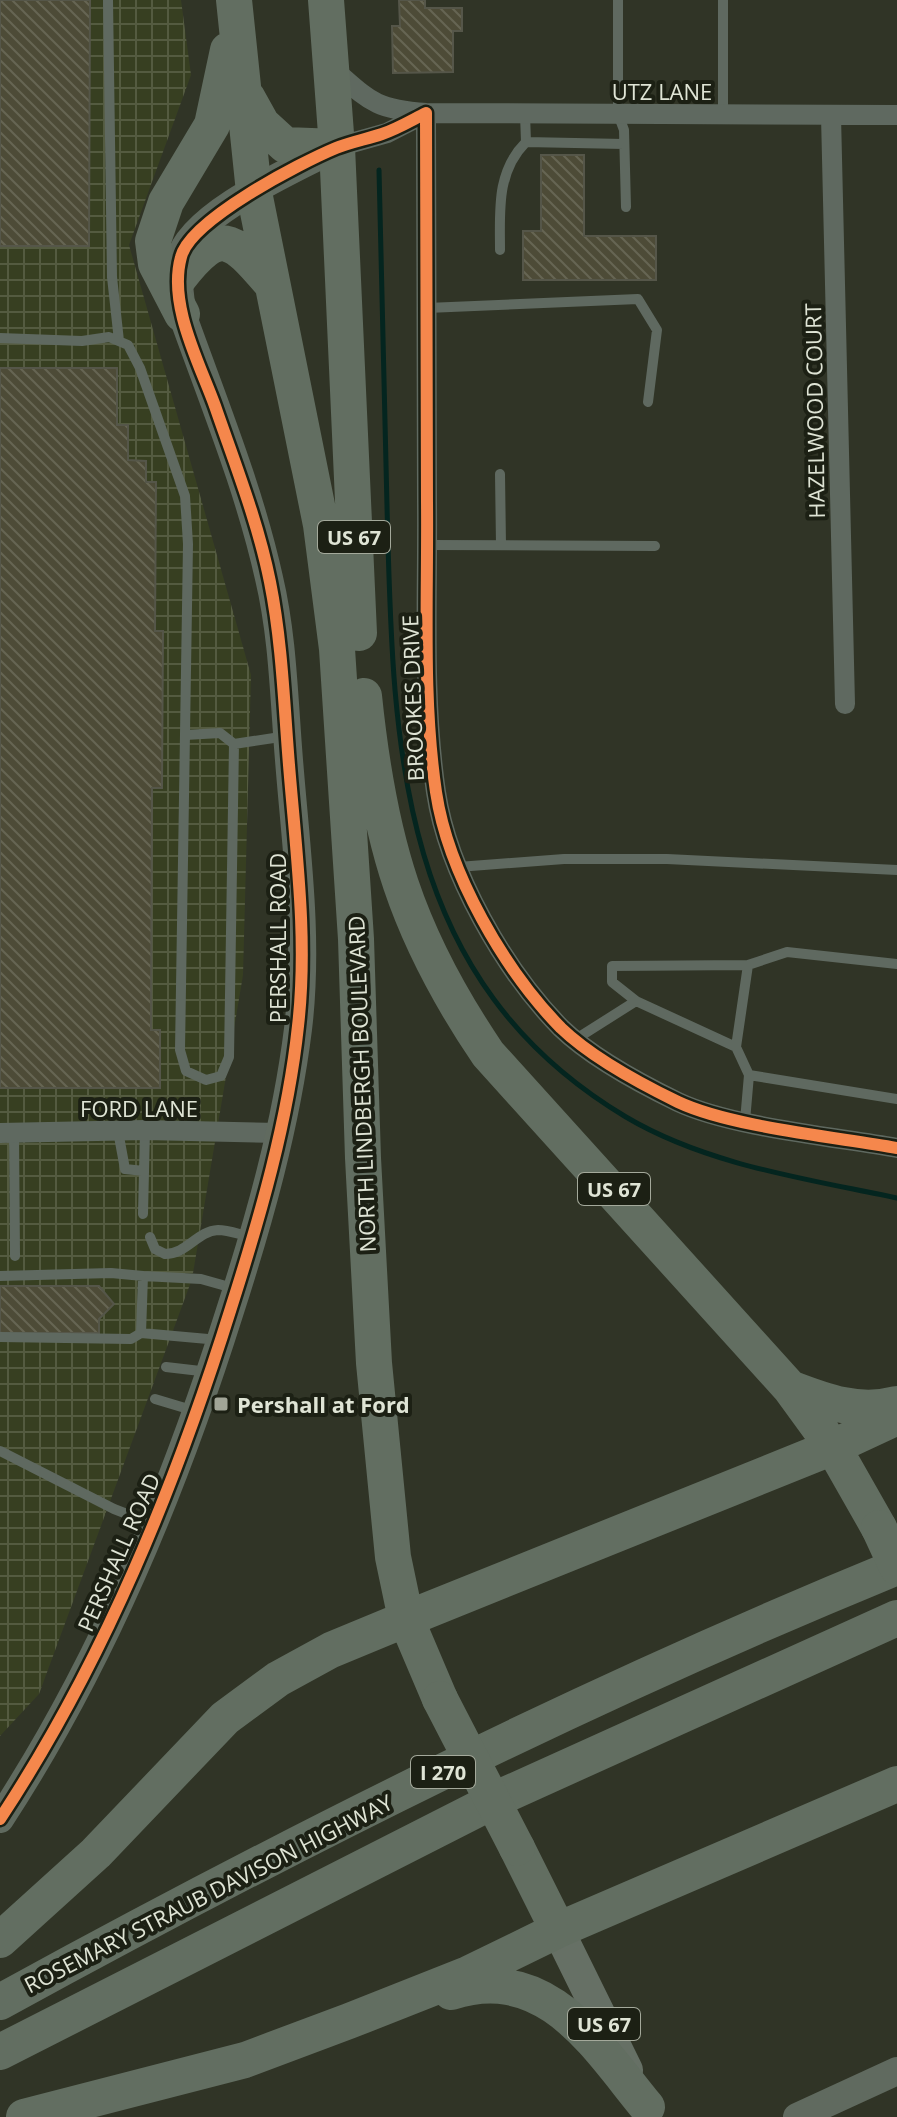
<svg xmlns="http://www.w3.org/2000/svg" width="897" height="2117" font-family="'Open Sans',sans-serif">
  <defs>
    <pattern id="industrial-grid" width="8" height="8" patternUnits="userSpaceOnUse" patternTransform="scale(2)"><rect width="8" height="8" fill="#373f21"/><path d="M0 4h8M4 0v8" fill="none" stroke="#545b40"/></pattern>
    <pattern id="building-back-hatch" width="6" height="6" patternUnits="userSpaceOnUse" patternTransform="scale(2)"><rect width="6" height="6" fill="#4d4b37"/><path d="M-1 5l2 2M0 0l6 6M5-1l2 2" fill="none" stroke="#666553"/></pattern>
  </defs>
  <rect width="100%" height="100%" fill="#303426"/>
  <!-- industrial -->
  <path fill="url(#industrial-grid)" d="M0,0h181l10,75 -62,170 122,430 -8,300 -51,304 -153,415 -39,42z"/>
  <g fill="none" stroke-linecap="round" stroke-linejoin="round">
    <!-- stream -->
    <path stroke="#04251f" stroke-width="5" d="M379,170c2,112 5,224 8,336 6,238 8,473 239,611 81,48 181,62 271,81"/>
  </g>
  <!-- building -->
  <path fill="url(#building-back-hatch)" stroke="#555649" stroke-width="2" d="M0,0h90l-1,246h-89z
    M399,0h26v8h37v23h-9v41l-60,1 -1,-47h8z
    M541,155h43v81h72v44h-133v-49h18z
    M0,368h117v57h11v35l18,1v21h10l-1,149h8l-1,157h-10l-1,242h9v58h-160z
    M0,1286h99l15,18 -15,15v14h-99z"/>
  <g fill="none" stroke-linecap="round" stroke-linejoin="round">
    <!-- lane -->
    <path stroke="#5f6960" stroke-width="10" d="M108,0l4,277 7,64
      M618,0v114l6,16 2,77
      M723,0v115
      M526,142l98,2
      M500,250c0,-39 -4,-78 26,-108l-1,-28
      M427,308l211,-9 19,31 -9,72
      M0,338l82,3 27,-4 19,8 12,23 45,128 3,48 -8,506 6,21 20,9 15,-4 8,-19 5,-313 -14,-11 -35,2
      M500,474l1,71
      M428,545l227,1
      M234,744l53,-8
      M458,867l106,-8h103l230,11
      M748,965l39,-13 110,12
      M636,1001l-24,-19v-16l136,-1 -12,82
      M576,1039l60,-38 100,46 13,28
      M745,1121l4,-46 148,24
      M118,1131l7,38 19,2
      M14,1133l1,123
      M143,1214l2,-84
      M150,1237l5,12 10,5c22,0 32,-23 53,-24 11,0 23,5 34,7
      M0,1276l111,-3 32,3
      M0,1337l131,2 10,-6
      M219,1340l-78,-7 2,-57 58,3 32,9
      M166,1367l43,5
      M155,1399l40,12
      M0,1451l114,58 36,14"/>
    <!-- street -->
    <path stroke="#5f6960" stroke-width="20" d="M332,68c38,33 42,41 94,45l471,2
      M426,113c1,130 1,260 1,389 1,96 -5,195 9,290 12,81 69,179 125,236 29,28 80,56 117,74 53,25 158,35 219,46
      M831,116l14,588
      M337,147l50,-14 39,-20
      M0,1133l145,-3 134,3"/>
    <!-- secondary -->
    <path stroke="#606a5f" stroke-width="28" d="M0,1819c102,-156 173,-328 229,-505 30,-93 57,-188 69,-285 11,-90 -2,-180 -9,-269 -5,-60 -6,-123 -20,-182 -20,-90 -56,-177 -87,-264 -1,-17 -6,-37 -2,-55 10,-45 117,-91 157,-112
      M797,2117l100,-46"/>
    <!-- primary -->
    <path stroke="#667065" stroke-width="32" d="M558,1930l69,140"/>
    <!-- highway -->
    <path stroke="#626e61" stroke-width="36" d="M234,0l20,192 67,333 16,124 19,290 7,219 11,205 19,194 13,62 34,80
      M326,0l11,147 22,486
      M247,97l15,27 23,21 52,2
      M179,278c41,-53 53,-40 91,4
      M182,314l-26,-50 -3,-23 13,-39 46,-77 16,-75
      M364,696c15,146 42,237 124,358l302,334 43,59 46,81
      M790,1388c36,14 69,26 107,16
      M517,1848l41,82
      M0,1940l96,-87 129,-135 53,-39 53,-29 75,-31 427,-172 64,-30
      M451,1992c96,-30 144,52 196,115
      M0,2002c292,-160 589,-309 897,-435
      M0,2052l505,-257 392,-177
      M24,2117l221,-57 104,-39 119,-47 90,-44 339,-146"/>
    <!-- highway-bridge -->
    <path stroke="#626e61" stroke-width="36" d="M879,1528l18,39
      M440,1699l77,149"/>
    <!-- cycleway casing -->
    <g stroke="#1c2014" stroke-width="17">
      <path id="cycleway" d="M0,1819c104,-158 175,-332 231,-511 29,-91 57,-187 67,-282 10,-87 -2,-174 -9,-261 -5,-61 -7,-123 -19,-183 -12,-60 -35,-118 -55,-176 -16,-44 -47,-101 -34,-149 9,-37 119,-94 155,-109 15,-6 31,-9 46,-14 15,-5 30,-14 44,-21 1,130 1,260 1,389 1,96 -5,195 9,290 12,81 69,179 125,236 29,28 80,56 117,74 53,25 158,35 219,46"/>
    </g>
    <!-- cycleway -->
    <use href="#cycleway" stroke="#f5874c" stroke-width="12"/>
  </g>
  <!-- markers -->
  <rect fill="#a2a698" stroke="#1c2014" stroke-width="3" x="213" y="1396" width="16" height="16" rx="4"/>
  <g text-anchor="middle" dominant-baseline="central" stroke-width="8" stroke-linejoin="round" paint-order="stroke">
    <!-- shield labels -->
    <g fill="#1c2014" stroke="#a4a99b" stroke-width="2">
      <rect x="318" y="521" width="72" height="32" rx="6"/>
      <rect x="578" y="1173" width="72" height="32" rx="6"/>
      <rect x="411" y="1756" width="64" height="32" rx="6"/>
      <rect x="568" y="2008" width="72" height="32" rx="6"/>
    </g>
    <g font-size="20" font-weight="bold" fill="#dfe4d5">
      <text x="354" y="537">US 67</text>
      <text x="614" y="1189">US 67</text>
      <text x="443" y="1772">I 270</text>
      <text x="604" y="2024">US 67</text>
    </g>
    <!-- street labels -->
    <g font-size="22" fill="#dfe4d5" stroke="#1c2014">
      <text x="662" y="91">UTZ LANE</text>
      <text transform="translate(814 411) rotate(-91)">HAZELWOOD COURT</text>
      <text transform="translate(412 698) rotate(-92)">BROOKES DRIVE</text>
      <text transform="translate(277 938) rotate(-90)">PERSHALL ROAD</text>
      <text transform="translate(361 1084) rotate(-92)">NORTH LINDBERGH BOULEVARD</text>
      <text x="139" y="1108">FORD LANE</text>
      <text transform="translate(118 1552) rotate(-66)">PERSHALL ROAD</text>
      <text transform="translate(208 1893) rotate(-27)">ROSEMARY STRAUB DAVISON HIGHWAY</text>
    </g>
    <!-- poi labels -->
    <g font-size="22" font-weight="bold" fill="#dfe4d5" stroke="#1c2014" text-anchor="start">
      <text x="237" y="1404">Pershall at Ford</text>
    </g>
  </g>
</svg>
